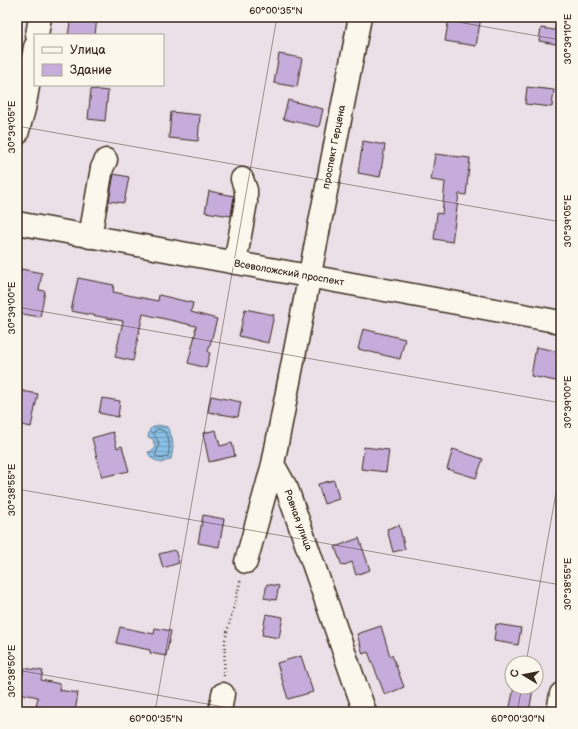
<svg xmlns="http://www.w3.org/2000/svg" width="578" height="729" font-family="'Balsamiq Sans',sans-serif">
  <defs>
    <pattern id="water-rules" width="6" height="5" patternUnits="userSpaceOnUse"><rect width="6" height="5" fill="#88c0e7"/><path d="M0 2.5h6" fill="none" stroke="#709cbb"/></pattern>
  </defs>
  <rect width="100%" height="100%" fill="#ebe0e7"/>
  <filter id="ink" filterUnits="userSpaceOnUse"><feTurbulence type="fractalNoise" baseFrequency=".025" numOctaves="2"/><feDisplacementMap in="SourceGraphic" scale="8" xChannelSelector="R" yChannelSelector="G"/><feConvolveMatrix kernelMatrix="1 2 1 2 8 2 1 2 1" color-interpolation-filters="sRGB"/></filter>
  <g filter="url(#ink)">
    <!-- water -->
    <path fill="url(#water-rules)" stroke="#698497" d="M158,425l9,2c7,11 7,20 4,32l-10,4 -10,-5 -3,-6 4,-1 3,-3 -2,-9 -5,-2 2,-8z"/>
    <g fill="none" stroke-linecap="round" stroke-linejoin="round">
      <!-- shore -->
      <path stroke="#5a666e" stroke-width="1" d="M158,429l6,2c6,7 6,16 4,25l-6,3 -7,-4c5,-10 5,-13 -2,-22z"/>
    </g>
    <!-- building -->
    <path fill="#c5acdb" stroke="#3b2a1e" d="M71,17h26l-2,18h-27z
      M449,17h32l-5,29 -31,-5z
      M541,28l20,3v14l-22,-4z
      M279,54l23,4 -5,29 -23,-4z
      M527,87l27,3 -2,17 -27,-3z
      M91,89l17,2 -3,30 -17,-2z
      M288,100l35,9 -4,18 -36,-8z
      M171,112l29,3 -2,26 -29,-3z
      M363,141l22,4 -5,32 -22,-4z
      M435,154l35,4 -4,37 -7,-1 -7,48 -18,-3 3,-26 5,1 3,-32 -14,-2z
      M114,174l15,3 -5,26 -15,-2z
      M209,191l25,5 -3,20 -26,-4z
      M21,269l21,4 -3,17 6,1 -5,26 -23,-4v-23z
      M78,278l36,7 -1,7 45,9 1,-6 34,8 -2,9 26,7 -9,33 2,1 -4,15 -18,-5 8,-32h-1l1,-5 -53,-12 -10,47 -18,-4 8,-36 -52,-10z
      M245,309l29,6 -6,28 -29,-7z
      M363,329l42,10 -5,20 -42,-10z
      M536,347l25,5v30l-30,-6z
      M17,390l21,4 -7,33 -14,-3z
      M211,396l30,6 -3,15 -30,-5z
      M102,398l18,3 -2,16 -19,-4z
      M216,430l4,16 12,-3 3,13 -26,6 -6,-29z
      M113,432l4,16 5,-2 7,25 -27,6 -10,-39z
      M364,447l25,3 -3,22 -25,-3z
      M453,449l30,10 -7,19 -29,-9z
      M334,480l5,19 -15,5 -6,-20z
      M203,515l21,4 -5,28 -21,-4z
      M399,525l6,24 -12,3 -6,-23z
      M359,538l11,32 -14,5 -4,-13 -10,4 -7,-19z
      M175,550l4,13 -16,5 -4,-14z
      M267,584l12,2 -3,14 -12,-2z
      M266,614l17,3 -4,21 -17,-3z
      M496,624l25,4 -3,17 -24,-4z
      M381,626l9,30 2,-1 12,32 -19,8 -17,-43 -5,2 -6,-20z
      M120,627l34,7 1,-6 16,3 -5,25 -16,-3v-3l-34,-7z
      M301,656l12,36 -25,7 -11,-36z
      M24,668l19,3 -2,9 19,4 -1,6 19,3 -3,19h-20v-2l-19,-4 2,-9 -19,-4z
      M514,687l19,2 -4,23h-20z"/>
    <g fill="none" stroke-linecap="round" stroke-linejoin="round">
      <!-- minor casing -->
      <g stroke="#3b2a1e" stroke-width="25">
        <path id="minor" d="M360,17l-87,447 14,25 78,223
          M37,35l3,-18
          M17,134l7,-25 11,-62
          M17,223l544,99
          M90,237l12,-69 4,-8
          M235,263l11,-61v-12l-4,-11
          M246,562l27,-98
          M220,712l3,-18
          M558,712l3,-18"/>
      </g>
      <!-- path -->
      <path stroke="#3b2a1e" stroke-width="2.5" stroke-dasharray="1 3" stroke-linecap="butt" d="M224,676l1,-36 16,-61"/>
      <!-- minor -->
      <use href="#minor" stroke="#fbf7ec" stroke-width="22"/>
    </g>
  </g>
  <!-- ticks -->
  <path fill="none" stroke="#3b2a1e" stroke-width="1" stroke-opacity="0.45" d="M429,17l132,23M17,126l544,96M17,307l544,96M17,489l544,96M526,663l35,-199M17,670l235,42M155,712l122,-695M517,712l5,-25"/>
  <g text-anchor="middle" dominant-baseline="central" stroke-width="3.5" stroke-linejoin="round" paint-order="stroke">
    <!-- street labels -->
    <g font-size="10" fill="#3b2a1e" stroke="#fbf7ec">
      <text transform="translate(334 147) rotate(-79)">проспект Герцена</text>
      <text transform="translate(289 273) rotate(10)">Всеволожский проспект</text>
      <text transform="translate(298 520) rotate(70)">Ровная улица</text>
    </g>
  </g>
  <!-- margin -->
  <rect width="578" height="729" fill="none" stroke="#fbf7ec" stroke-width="44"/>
  <!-- legend -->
  <rect x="34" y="34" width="130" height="52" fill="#fbf7ec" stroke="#aea59a"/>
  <rect x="42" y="47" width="20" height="6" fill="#fbf7ec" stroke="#aea59a"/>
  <text x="70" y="54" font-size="12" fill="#3b2a1e">Улица</text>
  <rect x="42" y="64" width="20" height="12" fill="#c5acdb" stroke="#aea59a"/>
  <text x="70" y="74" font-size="12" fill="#3b2a1e">Здание</text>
  <!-- north arrow -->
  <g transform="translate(524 675) rotate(280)"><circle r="19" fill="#fbf7ec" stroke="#aea59a"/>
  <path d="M0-3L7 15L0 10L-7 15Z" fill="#3b2a1e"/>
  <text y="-6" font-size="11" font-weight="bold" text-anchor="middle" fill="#3b2a1e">С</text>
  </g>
  <rect x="22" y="22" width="534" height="685" fill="none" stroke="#3b2a1e" stroke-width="1.5"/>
  <g font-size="10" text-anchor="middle" fill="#3b2a1e">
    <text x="276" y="14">60°00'35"N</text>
    <text transform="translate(567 39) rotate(-90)" y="4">30°39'10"E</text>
    <text transform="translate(11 127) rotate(-90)" y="4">30°39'05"E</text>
    <text transform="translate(567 221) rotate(-90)" y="4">30°39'05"E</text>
    <text transform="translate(11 308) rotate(-90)" y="4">30°39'00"E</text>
    <text transform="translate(567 402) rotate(-90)" y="4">30°39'00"E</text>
    <text transform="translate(11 490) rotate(-90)" y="4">30°38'55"E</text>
    <text transform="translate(567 584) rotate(-90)" y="4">30°38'55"E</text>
    <text transform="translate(11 671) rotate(-90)" y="4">30°38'50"E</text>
    <text x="156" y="722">60°00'35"N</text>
    <text x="518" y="722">60°00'30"N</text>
  </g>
</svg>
